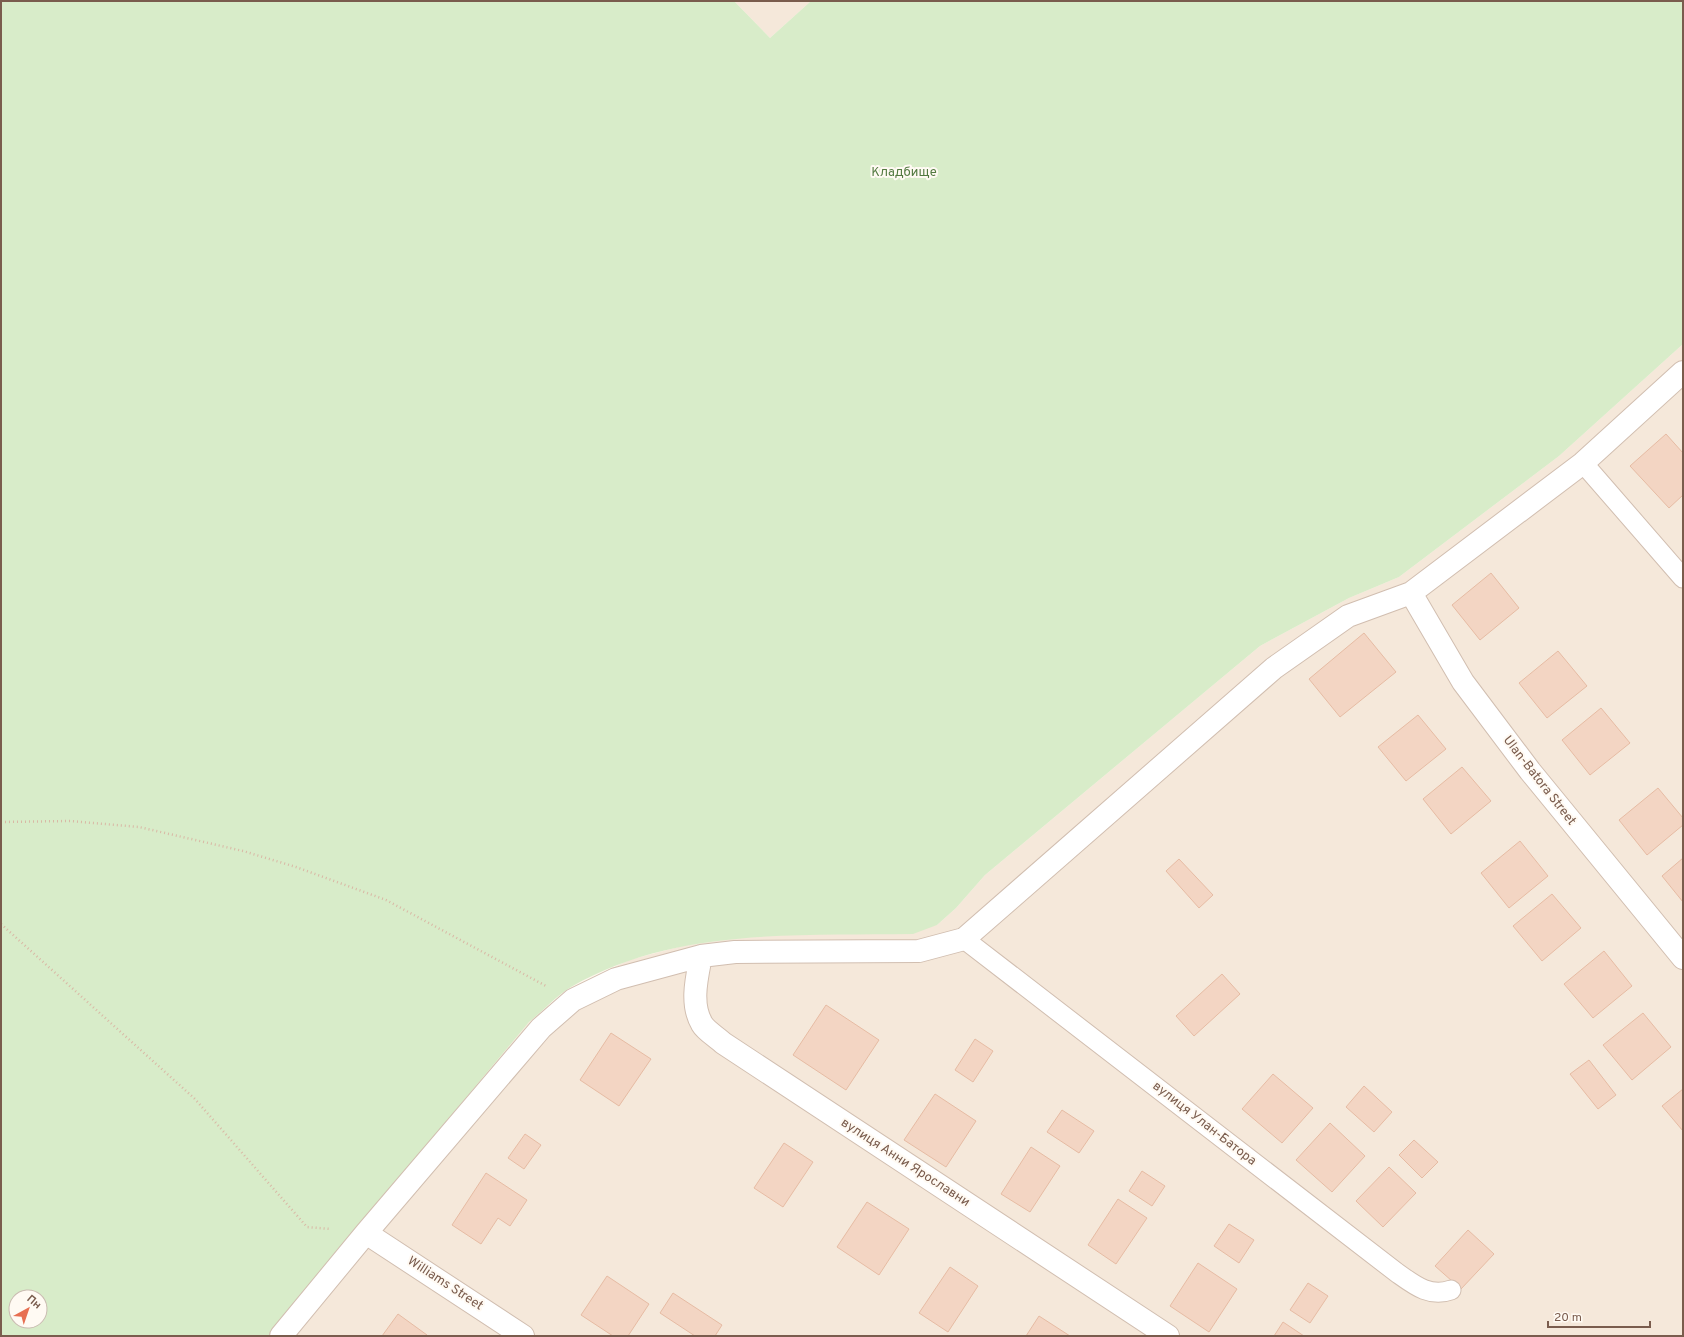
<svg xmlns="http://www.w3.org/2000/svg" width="1684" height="1337" font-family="Overpass,sans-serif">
  <rect width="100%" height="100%" fill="#fdf6ec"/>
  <!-- residential -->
  <path fill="#f5e8da" d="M734,1h77l-41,37z
    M1683,344v992h-1415l261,-314 41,-34 59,-28 57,-15 59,-8 192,-12 19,-17 29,-33 275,-229 89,-48 50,-21 160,-121z"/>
  <!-- green -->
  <path fill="#d8ecc9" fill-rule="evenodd" d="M1,1h733l36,37 41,-37h872v343l-124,112 -160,121 -50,21 -89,48 -275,229 -29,33 -19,17 -24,9c-115,2 -239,-7 -342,53 -15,9 -28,24 -42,35l-261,314h-267zM16,1297h24v24h-24z"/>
  <!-- building -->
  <path fill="#f3d5c3" stroke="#e6bba3" d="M1666,434l17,19v42l-14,13 -39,-42z
    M1491,573l28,35 -39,32 -28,-35z
    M1364,633l32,39 -56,45 -31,-38z
    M1558,651l29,35 -40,32 -28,-35z
    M1601,708l29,35 -40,32 -28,-35z
    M1418,715l28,34 -40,32 -28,-34z
    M1462,767l29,34 -40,33 -28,-35z
    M1658,788l25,30v7l-36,30 -28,-35z
    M1520,841l28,35 -39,32 -28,-35z
    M1683,858v44l-21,-26z
    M1179,859l34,36 -14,13 -33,-37z
    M1552,894l29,34 -39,33 -29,-35z
    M1604,951l28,35 -39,32 -29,-34z
    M1222,974l18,20 -46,42 -18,-20z
    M826,1005l53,35 -33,50 -53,-35z
    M1643,1013l28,34 -39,33 -29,-35z
    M611,1033l40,26 -32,47 -39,-26z
    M975,1039l18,12 -20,31 -18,-12z
    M1589,1060l27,35 -18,14 -28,-35z
    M1273,1074l40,34 -31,35 -40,-34z
    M1364,1086l28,26 -18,20 -28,-25z
    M1683,1089v42l-21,-25z
    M935,1094l41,27 -30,46 -42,-27z
    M1062,1110l32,21 -15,22 -32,-21z
    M1330,1123l35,33 -33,36 -36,-32z
    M525,1134l16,11 -17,24 -16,-11z
    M1414,1140l24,22 -16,16 -23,-23z
    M784,1143l29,19 -30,45 -29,-19z
    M1031,1147l29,19 -30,46 -29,-18z
    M1389,1167l27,26 -33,34 -27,-26z
    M1142,1171l23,15 -13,20 -23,-15z
    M486,1173l41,27 -17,26 -12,-8 -17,26 -29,-19z
    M1118,1199l29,19 -31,46 -28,-19z
    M867,1202l42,27 -30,46 -42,-28z
    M1229,1224l25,16 -15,23 -25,-17z
    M1468,1230l26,24 -33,35 -26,-23z
    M1198,1263l39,26 -28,43 -39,-26z
    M950,1267l28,19 -30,46 -29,-19z
    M607,1276l42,28 -21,32h-15l-32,-21z
    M1308,1283l20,13 -18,27 -20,-13z
    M673,1293l49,32 -7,11h-20l-35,-23z
    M398,1314l29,21 -1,1h-44z
    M1039,1316l31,20h-44z
    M1283,1322l21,14h-30z"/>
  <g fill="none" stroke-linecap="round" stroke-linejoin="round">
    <!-- service casing -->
    <g stroke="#d1beb0" stroke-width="21">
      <path id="service" d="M1583,463l100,115
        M964,939l432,333c17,12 33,26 55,18"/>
    </g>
    <!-- minor casing -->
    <g stroke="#d1beb0" stroke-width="24">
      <path id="minor" d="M1411,593l52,89 67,89 153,187
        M701,956c-4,21 -11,48 1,68 4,7 15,13 21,19l445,293
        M366,1233l157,103
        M281,1336l85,-103 175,-205 32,-28 43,-21 85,-23 34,-4 184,-1 45,-12 310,-271 74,-52 63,-23 172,-130 100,-91"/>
    </g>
    <!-- path -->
    <path stroke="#d9b8a5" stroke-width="2.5" stroke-dasharray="1 3" stroke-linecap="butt" d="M1,822l69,-1 69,6 104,24 53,16 90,33 160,86
      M1,924l194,175 112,128 24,2"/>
    <!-- service -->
    <use href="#service" stroke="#fff" stroke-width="19"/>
    <!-- minor -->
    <use href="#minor" stroke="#fff" stroke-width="22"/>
  </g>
  <g text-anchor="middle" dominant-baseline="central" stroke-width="4" stroke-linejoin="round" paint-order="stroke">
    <!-- park labels -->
    <g font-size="13" fill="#537a41" stroke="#fffaf3">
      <text x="904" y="173">Кладбище</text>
    </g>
    <!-- street labels -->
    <g font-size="13" fill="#7a5c4d" stroke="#fffaf3">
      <text transform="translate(1539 781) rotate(52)">Ulan-Batora Street</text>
      <text transform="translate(1204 1124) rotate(38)">вулиця Улан-Батора</text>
      <text transform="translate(905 1163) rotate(33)">вулиця Анни Ярославни</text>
      <text transform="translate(445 1284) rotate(33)">Williams Street</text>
    </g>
  </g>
  <!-- border -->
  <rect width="1684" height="1337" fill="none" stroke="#7a5c4d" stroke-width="4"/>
  <!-- north arrow -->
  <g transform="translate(28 1309) rotate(40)"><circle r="19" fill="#fffaf3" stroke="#cabbb1"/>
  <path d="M0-3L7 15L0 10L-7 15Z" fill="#e76f51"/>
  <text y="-6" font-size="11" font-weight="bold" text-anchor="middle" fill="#7a5c4d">Пн</text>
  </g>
  <!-- scale -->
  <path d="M1548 1321v6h102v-6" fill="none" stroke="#7a5c4d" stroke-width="2"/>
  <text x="1554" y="1321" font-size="12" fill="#7a5c4d" stroke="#fffaf3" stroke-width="3" paint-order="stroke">20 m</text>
</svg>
